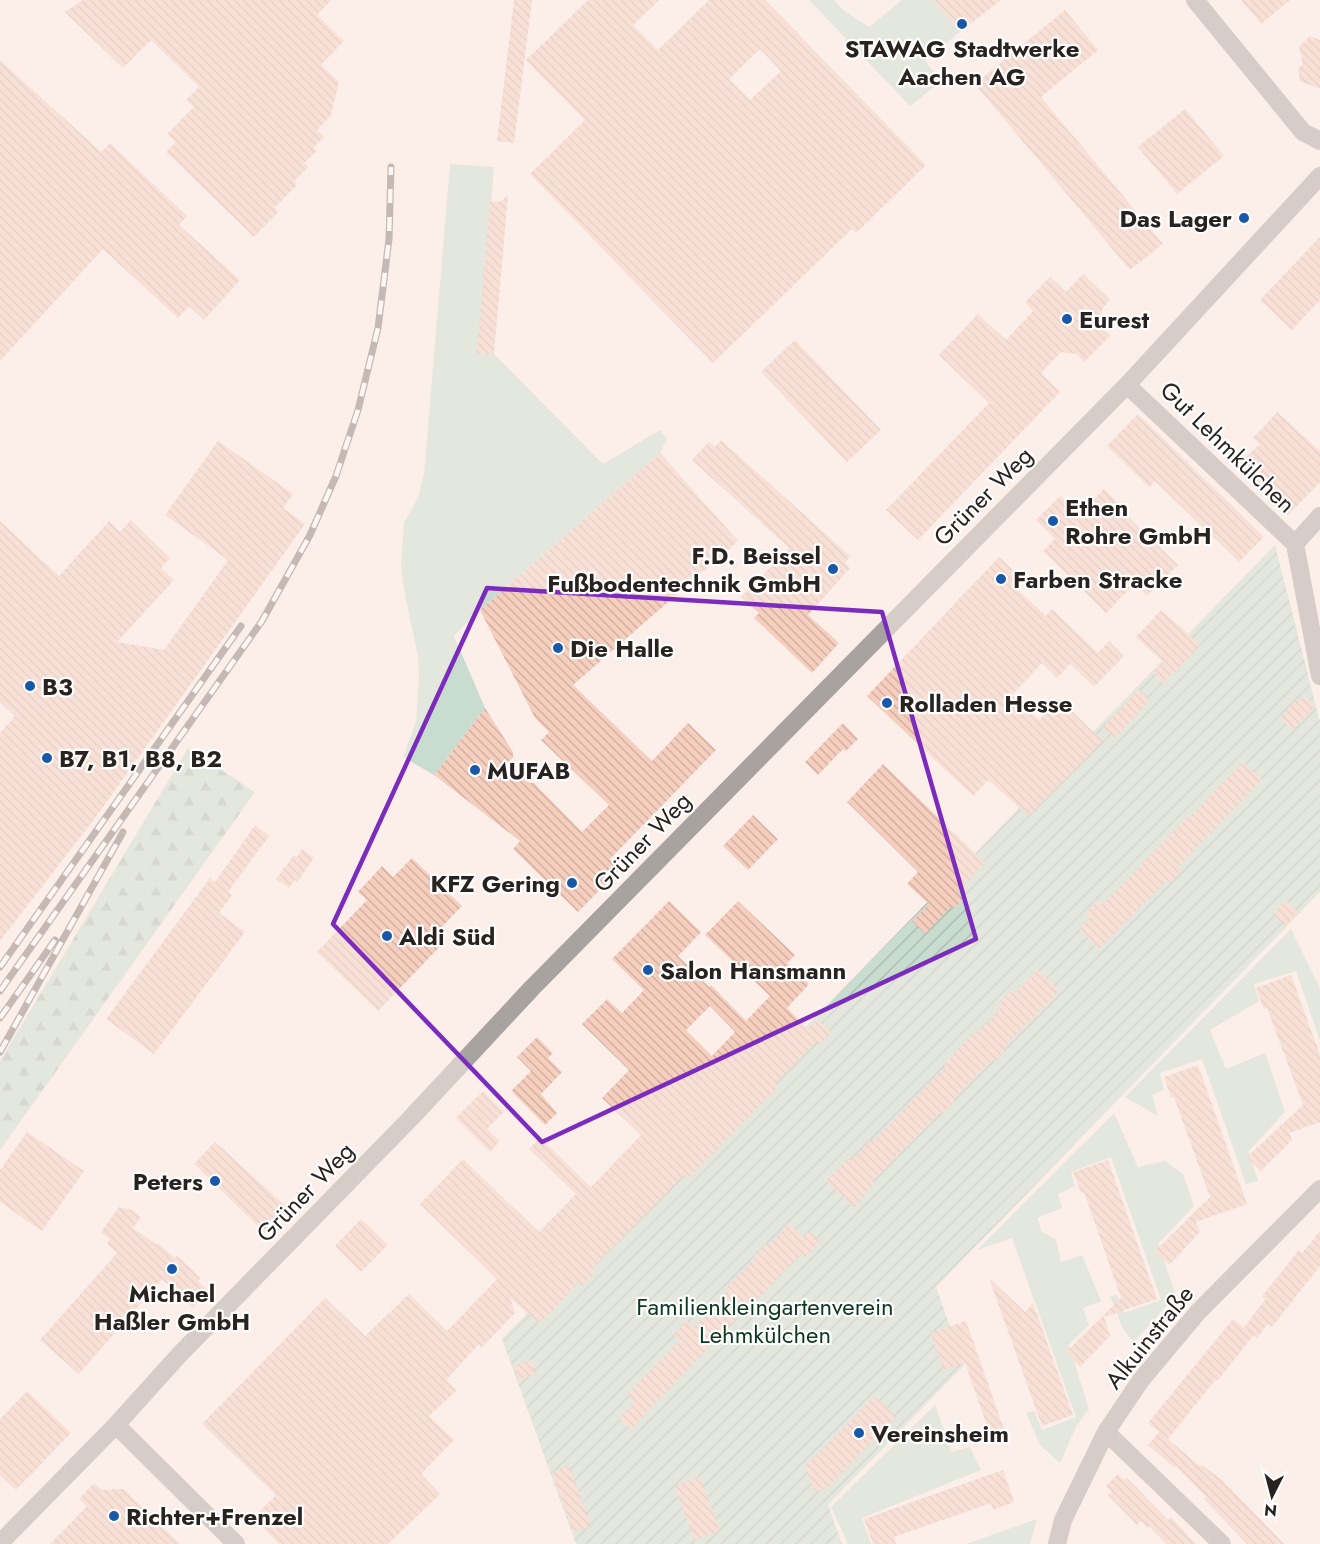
<svg xmlns="http://www.w3.org/2000/svg" width="1320" height="1544" font-family="Jost,sans-serif">
  <defs>
    <pattern id="forest-firs" width="22" height="20" patternUnits="userSpaceOnUse" patternTransform="scale(1.5)"><rect width="22" height="20" fill="#c8ddcf"/><path d="M5 1l3.5 6h-7zM16 11l3.5 6h-7z" fill="#acbdb1"/></pattern>
    <pattern id="garden-furrows" width="10" height="10" patternUnits="userSpaceOnUse" patternTransform="scale(1.5)"><rect width="10" height="10" fill="#c8ddcf"/><path d="M-1 1l2-2M0 10L10 0M9 11l2-2" fill="none" stroke="#acbdb1"/></pattern>
    <pattern id="building-back-hatch" width="6" height="6" patternUnits="userSpaceOnUse" patternTransform="scale(1.5)"><rect width="6" height="6" fill="#f5cebe"/><path d="M-1 5l2 2M0 0l6 6M5-1l2 2" fill="none" stroke="#d2b1a3"/></pattern>
  </defs>
  <rect width="100%" height="100%" fill="#fcefea"/>
  <!-- grass -->
  <path fill="#c8ddcf" d="M809,0h25l9,10 26,17 33,-27h32l26,32 -35,29 14,17 -1,6 -28,22z
    M450,164l44,3 -16,186 16,1 109,110 57,-34 7,9 -7,14 -180,157 -26,26 31,72 -51,67 -31,-18 13,-35 3,-44 -1,-22 -12,-56 -5,-33 3,-45 6,-9 8,-16 6,-22z
    M1291,929l29,59v53l-24,-70 -42,13 5,17 -49,29 16,39 39,-16 20,59 -36,39 9,30 -12,3 -44,-125 -42,14 4,17 -12,5 6,21 -33,-19z
    M1114,1113l24,54 27,-6 18,13 11,32 -36,38 18,51 -42,47 -10,-11 -14,-35 7,-1 7,18 37,-13 -50,-143 -40,15 4,14 -17,8 4,14 -25,10 5,14 14,7 5,23 21,-7 19,46 -18,7 6,17 -20,20 20,64 -12,16 -17,38 -20,-18 -14,-32 8,-2 8,19 34,-13 -64,-179 -35,12z
    M935,1405l17,47 18,-5 11,23 -119,48 9,26h-23l-17,-37z
    M1037,1519l-7,25h-64z"/>
  <!-- forest -->
  <path fill="url(#forest-firs)" d="M188,748l67,44 -255,358v-89z"/>
  <!-- garden -->
  <path fill="url(#garden-furrows)" d="M1275,545l45,177v170l-384,395 28,78 -136,140 14,39h-266l-74,-205z"/>
  <!-- building -->
  <path fill="url(#building-back-hatch)" fill-rule="evenodd" d="M83,0h248l-14,15 27,26 -23,24 18,17 -8,33 -14,15 7,7 -11,11 4,3 -13,12 4,4 -14,14 3,4 -23,23 4,4 -24,25 -88,-85 10,-10 -9,-8 27,-27 -8,-7 13,-13 -48,-47 -28,28 -58,-56z
    M514,0h18l-18,143 -17,-2z
    M588,0h71l-26,25 25,25 51,-50h56l161,165 -70,68 -4,-4 -139,134 -183,-189 55,-54 -59,-60zM760,49l21,22 -31,29 -21,-21z
    M934,0h67l-41,32z
    M1241,0h49l-29,24z
    M1065,10l33,40 -57,47 122,147 -33,26 -155,-186z
    M1310,36l10,4v49l-20,-8 -2,-13 5,-3 -4,-18z
    M0,60l101,92 9,-9 77,73 -8,9 61,55 -36,40 -15,-14 -11,12 -75,-69 -103,112z
    M1185,109l39,47 -47,38 -39,-47z
    M508,195l-14,159 -17,-1 13,-152 10,1z
    M1320,237v63l-28,30 -32,-30z
    M1083,274l27,26 -8,9 -2,18 10,9 -26,26 -8,-8 -15,-2 -20,21 19,19 -142,148 -32,-30 103,-107 -50,-48 39,-41 28,26 27,-29 -8,-9 25,-25 16,15z
    M795,340l86,90 -34,32 -86,-90z
    M1277,412l43,39v31l-32,33 -51,-49 23,-22 -7,-6z
    M1138,414l126,123 -25,25 -84,-81 -6,6 -42,-41z
    M721,440l129,116 -5,7 5,5 -42,47 31,28 -27,30 -58,-55 5,-5 -18,-16 48,-49 -97,-88 17,-18 6,5z
    M218,441l75,53 -10,14 22,16 -207,290 -98,127v-208l15,-17 -15,-14v-181l59,55 50,-55 11,11 11,-12 39,38 -9,10 13,12 -57,62 47,8 64,-90 -63,-45z
    M660,453l78,88 -165,144 79,76 36,-38 28,27 -106,109 10,10 -42,43 -65,-63 7,-8 -86,-66 51,-67 28,44v5l-7,8 24,18h4l48,49 27,-27 -68,-65 8,-8 -14,-14 -55,-108z
    M1104,489l19,19 -2,2 57,55 -31,31 -13,-12 -28,29 -63,-62 12,-12 -19,-19 24,-24 19,18z
    M999,557l24,23 -7,8 30,28 6,-7 46,44 11,-12 15,15 -30,31 -24,-23 -13,14 -15,-15 -30,32 27,25 20,-21 44,42 -74,75 -41,-36 -15,16 -106,-100z
    M1161,610l39,35 -36,38 -11,-11 10,-10 -27,-25z
    M1139,689l11,11 -35,38 -12,-11z
    M1305,696l10,10 -22,24 -13,-12 16,-19 3,3z
    M843,723l15,16 -12,12 -3,-2 -25,26 -13,-13z
    M1243,762l19,18 -84,87 4,4 -12,12 -3,-3 -68,69 -20,-20 11,-12 -5,-4 12,-12 5,4 84,-87 1,1z
    M883,764l102,99 -28,29 7,6 -11,11 -2,-2 -26,27 -13,-13 17,-17 -22,-20 11,-12 -71,-70z
    M753,815l25,24 -30,31 -25,-24z
    M255,825l14,11 -41,56 4,3 -13,18 26,19 -91,122 -48,-35 104,-141 5,4z
    M302,849l12,9 -17,24 -2,-2 -6,8 -13,-9 18,-24 3,2z
    M412,858l50,48 -25,26 9,8 -68,71 -61,-59 50,-52 -9,-8 24,-26 11,11z
    M669,901l32,31 -23,24 31,31 2,-2 35,36 24,-25 -65,-61 33,-34 57,54 -8,8 22,21 -22,24 21,21 9,-10 14,14 -12,12 -4,-3 -40,42 3,3 -12,12 -78,80 -4,-4 -93,95 4,3 -12,13 -4,-4 -36,39h-6l-27,-23 5,15 -33,34 -3,-3 -33,36 11,10 -28,26 25,24 -33,34 19,20 -52,50h-109l-26,-26 23,-23 -74,-71 123,-126 40,38 44,-42 38,37 50,-52 -77,-75 43,-45 76,73 37,-38 -47,-45 11,-11 51,49 50,-52 -39,-37 27,-28 -47,-46 25,-25 15,14 22,-23 -32,-31zM710,1006l25,26 -23,24 -26,-26z
    M1285,901l13,11 -12,14 -13,-12z
    M1038,970l21,21 -54,55 2,3 -12,12 -3,-2 -39,40 2,2 -12,12 -2,-2 -69,70 2,2 -20,25 -28,-27 22,-23 3,3 20,-22 2,2 73,-75 -2,-1 30,-33 2,2 25,-26 -3,-4 14,-14 3,4z
    M1291,975l29,80v67l-31,11 3,7 -31,31 -14,-14 56,-52 -36,-97 -3,1 -8,-21z
    M537,1037l16,16 -5,5 14,14 -21,22 16,19 -12,12 -34,-34 20,-20 -14,-14z
    M1198,1065l49,139 -51,18 4,10 -31,33 -14,-14 55,-54 -36,-100 -3,1 -7,-21z
    M483,1091l21,21 -17,17 13,12 -10,11 -34,-34z
    M27,1132l57,39 -42,60 -42,-29v-32z
    M215,1142l75,68 -24,24 -72,-70z
    M1108,1160l49,139 -53,18 6,19 -30,31 -14,-15 55,-54 -37,-106 -3,1 -8,-21z
    M119,1207l13,3 9,7 -8,11 24,17 2,-1 16,14 2,-2 24,22 -3,3 11,10 -16,17 -31,-29 -83,95 -39,-34 77,-87 -10,-9 3,-5 -9,-7z
    M361,1219l27,26 -27,27 -26,-26z
    M789,1224l14,13 6,-6 11,10 -16,17 -3,-4 -51,53 -1,-2 -118,124 -12,-11 16,-16 -8,-8 53,-54 -6,-6 13,-13 6,6 35,-37 -2,-2 29,-30 -1,-2 13,-13 2,2z
    M1320,1231v35l-48,61 -4,-3 -11,14 -3,-3 -36,45 -2,-1 -48,60 -20,-16 85,-104 18,14 -7,-6 22,-28 -4,-3 37,-46 3,3z
    M989,1278l36,34 8,-9 40,112 -31,11z
    M966,1321l41,117 -14,5 -28,-80 -22,7 -12,-37z
    M531,1360l5,14 -17,6 -6,-14z
    M27,1391l44,42 -55,57 -16,-15v-56z
    M874,1396l22,21 -69,71 -12,4 -10,-25z
    M1159,1432l41,34 2,-1 21,16 61,63h-37l-43,-45 2,-2 -30,-31 -1,2 -27,-23z
    M569,1466l22,60 -18,6 -21,-60z
    M1003,1470l11,32 -21,8 -2,-7 -97,34 2,7h-23l-9,-25z
    M1118,1474l6,6 3,-2 41,42 3,-3 25,27h-29l-18,-18 -1,2 -7,-7 -4,4 -29,-30 4,-3 -6,-6z
    M700,1477l20,54 -26,9 -19,-54z
    M94,1483l8,7 21,-1 57,55h-130l37,-38 -8,-7z"/>
  <g fill="none" stroke-linecap="round" stroke-linejoin="round">
    <!-- minor -->
    <path stroke="#a8a2a0" stroke-width="18" d="M1195,0l108,132 17,9
      M1127,385l168,159 25,-28
      M1295,544l25,132
      M116,1425l120,119
      M1106,1432l116,112
      M0,1543l116,-118 64,-71 229,-234 123,-132 595,-603 193,-209
      M1057,1544l6,-24 43,-88 35,-52 57,-68 122,-123"/>
    <!-- rail casing -->
    <g stroke="#817875" stroke-width="7">
      <path id="rail" d="M0,967l241,-341
        M0,991l262,-370 48,-86 26,-59 22,-66 20,-82 11,-89 2,-72
        M0,1018l55,-78
        M0,1052l123,-220"/>
    </g>
    <!-- rail -->
    <use href="#rail" stroke="#fff" stroke-width="4.5" stroke-dasharray="14" stroke-linecap="butt"/>
  </g>
  <!-- marked area -->
  <path d="M0 0H1320V1544H0ZM487,588l395,24 94,327 -434,203 -209,-218z" fill="#fcefea" fill-opacity=".55" fill-rule="evenodd"/>
  <path fill="none" stroke="#7b2cbf" stroke-width="4.5" stroke-linejoin="round" d="M487,588l395,24 94,327 -434,203 -209,-218z"/>
  <!-- markers -->
  <g fill="#1958a9" stroke="#fff" stroke-width="2">
    <circle cx="962" cy="24" r="6"/>
    <circle cx="1244" cy="218" r="6"/>
    <circle cx="1067" cy="319" r="6"/>
    <circle cx="1053" cy="521" r="6"/>
    <circle cx="833" cy="569" r="6"/>
    <circle cx="1001" cy="579" r="6"/>
    <circle cx="558" cy="648" r="6"/>
    <circle cx="30" cy="686" r="6"/>
    <circle cx="887" cy="703" r="6"/>
    <circle cx="47" cy="758" r="6"/>
    <circle cx="475" cy="770" r="6"/>
    <circle cx="572" cy="883" r="6"/>
    <circle cx="387" cy="936" r="6"/>
    <circle cx="648" cy="970" r="6"/>
    <circle cx="215" cy="1181" r="6"/>
    <circle cx="172" cy="1269" r="6"/>
    <circle cx="859" cy="1433" r="6"/>
    <circle cx="114" cy="1516" r="6"/>
  </g>
  <g text-anchor="middle" dominant-baseline="central" stroke-width="4.5" stroke-linejoin="round" paint-order="stroke">
    <!-- poi labels -->
    <g font-size="24" font-weight="bold" fill="#282321" stroke="#fff" text-anchor="start">
      <text x="962" y="48" text-anchor="middle">STAWAG Stadtwerke<tspan x="962" dy="28">Aachen AG</tspan></text>
      <text x="1232" y="218" text-anchor="end">Das Lager</text>
      <text x="1079" y="319">Eurest</text>
      <text x="1065" y="507">Ethen<tspan x="1065" dy="28">Rohre GmbH</tspan></text>
      <text x="821" y="555" text-anchor="end">F.D. Beissel<tspan x="821" dy="28">Fußbodentechnik GmbH</tspan></text>
      <text x="1013" y="579">Farben Stracke</text>
      <text x="570" y="648">Die Halle</text>
      <text x="42" y="686">B3</text>
      <text x="899" y="703">Rolladen Hesse</text>
      <text x="59" y="758">B7, B1, B8, B2</text>
      <text x="487" y="770">MUFAB</text>
      <text x="560" y="883" text-anchor="end">KFZ Gering</text>
      <text x="399" y="936">Aldi Süd</text>
      <text x="660" y="970">Salon Hansmann</text>
      <text x="203" y="1181" text-anchor="end">Peters</text>
      <text x="172" y="1293" text-anchor="middle">Michael<tspan x="172" dy="28">Haßler GmbH</tspan></text>
      <text x="871" y="1433">Vereinsheim</text>
      <text x="126" y="1516">Richter+Frenzel</text>
    </g>
    <!-- street labels -->
    <g font-size="24" fill="#282321" stroke="#fff">
      <text transform="translate(1228 447) rotate(44)">Gut Lehmkülchen</text>
      <text transform="translate(983 496) rotate(-45)">Grüner Weg</text>
      <text transform="translate(642 842) rotate(-46)">Grüner Weg</text>
      <text transform="translate(305 1192) rotate(-46)">Grüner Weg</text>
      <text transform="translate(1149 1337) rotate(-51)">Alkuinstraße</text>
    </g>
    <!-- park labels -->
    <g font-size="24" fill="#0b3821" stroke="#fff">
      <text x="765" y="1306">Familienkleingartenverein<tspan x="765" dy="28">Lehmkülchen</tspan></text>
    </g>
  </g>
  <!-- north arrow -->
  <g transform="translate(1272 1496) rotate(186)" stroke="#ffffff" stroke-width="4.5" paint-order="stroke">
  <path d="M0-4.5L10 22L0 15L-10 22Z" fill="#282321"/>
  <text y="-9" font-size="16" font-weight="bold" text-anchor="middle" fill="#282321">N</text>
  </g>
</svg>
